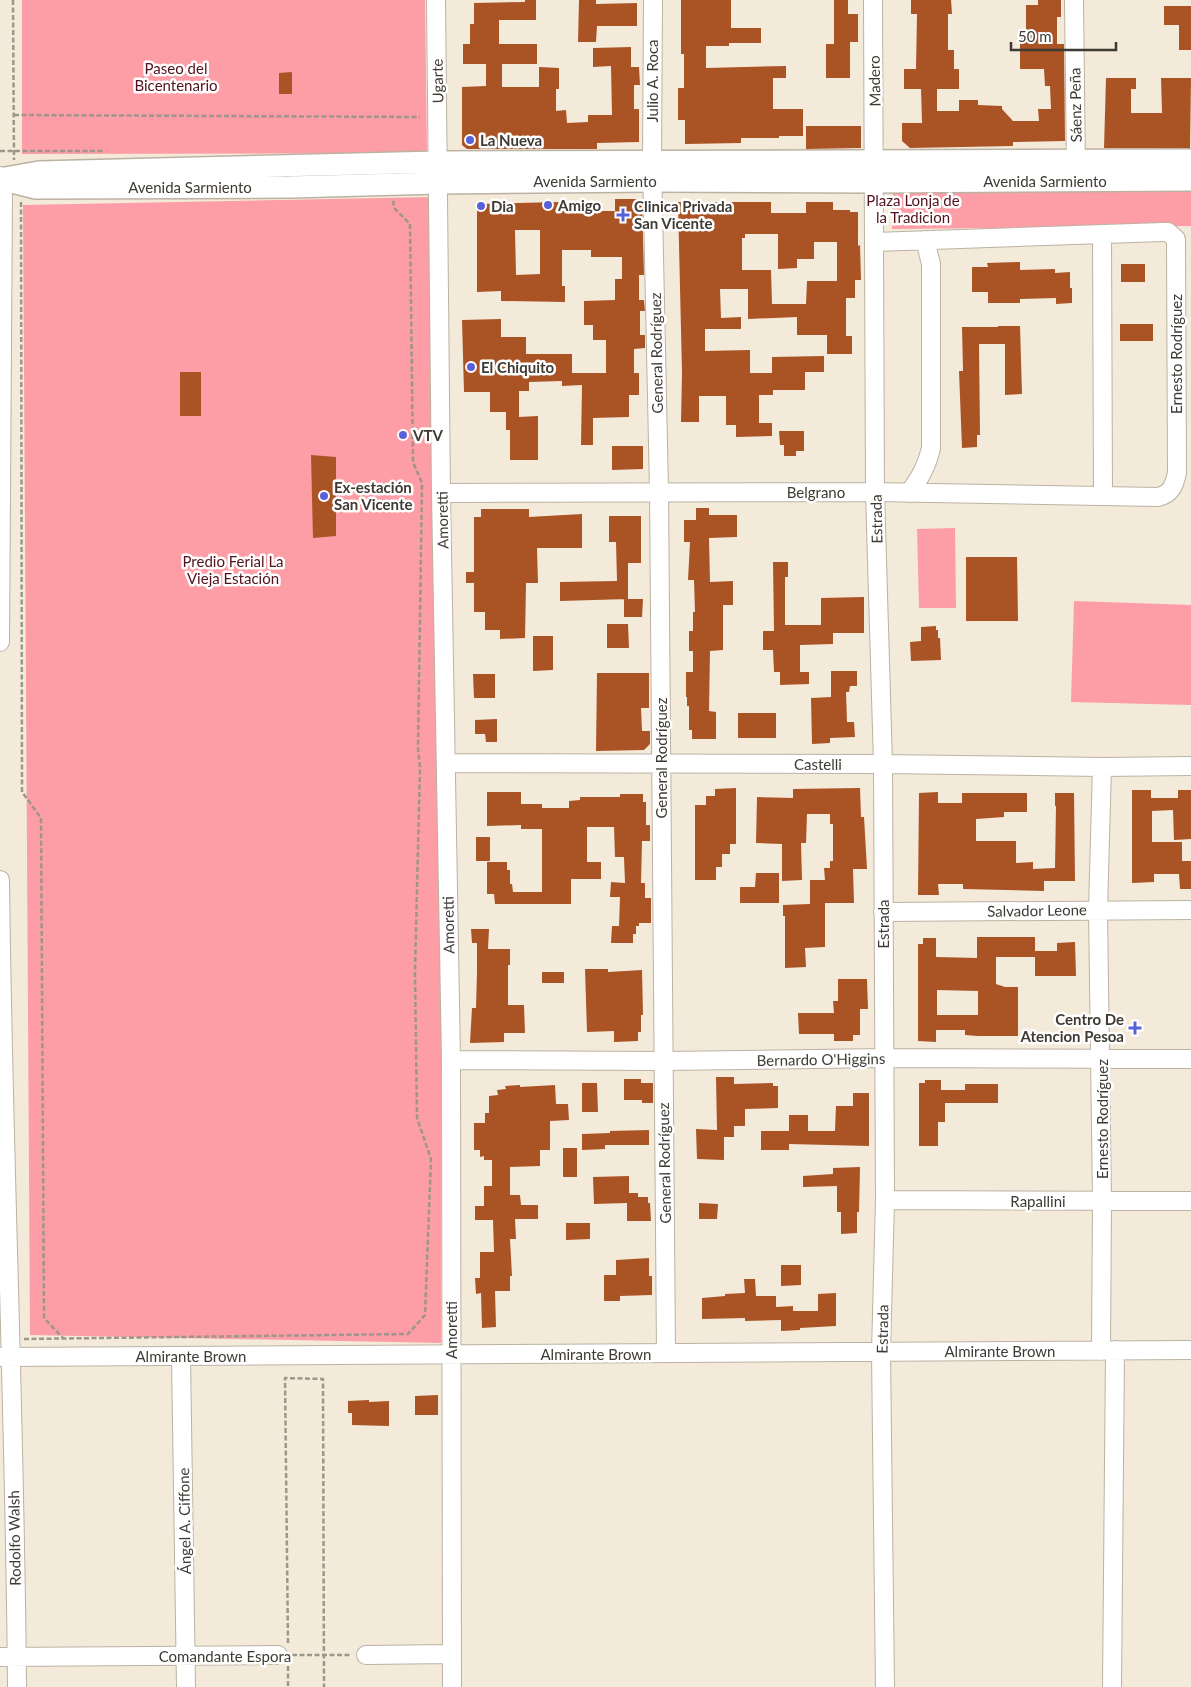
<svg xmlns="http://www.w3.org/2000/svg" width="1191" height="1687" font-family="Lato,sans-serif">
  <rect width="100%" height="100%" fill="#f4eada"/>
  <!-- green -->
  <path fill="#fd9da6" d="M22,0h403l2,153 -405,1z
    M1191,187v39l-299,3 1,-41z
    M433,197l8,296v850l-411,-8 -7,-1130z
    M955,528l1,80h-37l-2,-79z
    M1074,601l117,4v100l-120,-3z"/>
  <!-- building -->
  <path fill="#aa5324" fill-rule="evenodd" d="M525,0h11v20h-37v24h38v20h-35v23h37v-20l20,1v21h-3v22l10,-1 1,13 21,-1v-7h24l-1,-49 -18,1v-19l38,-1v20h8l1,18h-6v24h5v33l-42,1v6h-130l-5,-4v-58l24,-1v-22h-23v-20h7v-20h4v-21l51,-1z
    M579,0h17v4l41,-1v23h-40l-1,16h-18z
    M681,0h50v28h30v15h-32v3h-23v22l80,-2v12h-13v31h30v27h-24v2h-38v5l-56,1v-24h-7v-32h6v-34h-3z
    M834,0h14v14h10v28h-8v36h-24v-34h8z
    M911,0h40l1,14h-4v36h6v19h5v20h-22v22h22v-11h19v5l24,1v3l11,12h26l-1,-12h13l-1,-23h-5l-1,-17h-24v-36h6v-28h12v-5h23v17h-4v27h7l1,97 -52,1v4l-103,2 -8,-7v-18h20l-1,-34h-17v-20h12l1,-55h-6z
    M1164,6h27v44h-12v-25h-15z
    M292,72v22h-13v-21z
    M1106,78h30v11h-5v24h31l-1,-35h30l-1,70h-86z
    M806,126h55v22l-55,1z
    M615,199h24l3,3 2,73h-5v25h5l1,11h-5v24h5v13l-11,1v24h5v22h-10v22l-36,1v27h-12l1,-60 -20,1v-5l-33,1v9h-10v26l19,-1v44h-28v-30h-4v-18h-16v-20h-26l-2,-72 39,-1v18h25v17h46v19h34v-33h-13v-15h-9v-24l31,-1v-21h7v-22h-31v-7h-29v36h3v16l-64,-1v-10l-24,1v-88l82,-2v9h56zM515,230h25v44l-24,1z
    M678,202h14v7h22v-7h57v11h35v-11h27v8h17v2h8v34l2,-1 1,35h-6v18h-9v38h6v18h-25v-19h-30v-18l-49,2v-30h-28l1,29 20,-1v12h-36v22l45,-1v23h22v-16l52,-1v16h-19v18h-32v5h-14v28h13v13l-36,1v-12h-10v-29h-27v26h-18l1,-50zM745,234h33v35l19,-1v-9h17v-17h23v39h-30l-1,23h-34l-1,-34h-29v-32h3z
    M1020,262v8l35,-1v4l15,-1v16h2v15l-16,1v-6l-36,1v4h-32v-11h-16v-25h16l-1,-4z
    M1121,264h24v18h-24z
    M1120,324h33v17h-33z
    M998,326h22l2,68 -17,1v-51h-26l1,91h-3v12l-15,1 -3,-77h4l-1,-44h36z
    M180,372h21v44h-21z
    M779,431h25v20h-8v5h-12v-11h-4z
    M612,446h31v23l-31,1z
    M311,455l25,2v79l-23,2z
    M696,508h13v7h28v22l-28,1 1,44 23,-1v24h-10v45l-13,1 -1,60 7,1v27h-24v-9h-3v-24h-2v-9h-1v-25h7v-21h-4v-20h4v-19h2l-1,-32h-6l2,-38h-6v-22h12z
    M481,509h48v8l53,-3v34h-45l1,35h-12l-1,55 -25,1v-9h-15v-18h-11v-29h-8v-11h8v-55h7z
    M609,516h32v47h-13v36l-68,2v-19l57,-1 -1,-39h-7z
    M966,557h51l1,64h-52z
    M773,562h15v15h-3v48h36v-27l43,-1v36h-31v11l-33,1v27h9v12l-29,1v-13h-6l-1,-22h-10v-19h11z
    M624,599h19l-1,18h-18z
    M607,624h21l1,24h-22z
    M936,626v4h2v8h2l1,22 -30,1 -1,-19 11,-1v-14z
    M533,636h20v34l-20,1z
    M831,671h26v15h-7l-1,6h-3l1,30h7l1,15 -25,1v5l-18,1 -1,-46 20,-1z
    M597,673h52v35h-8l1,23h8v13l-6,6 -48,1z
    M473,674h22v24h-21z
    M738,713h38v25h-38z
    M497,719v23h-11l-1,-8h-10v-14z
    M736,788v56h-6v10h-8v13h-6v13h-21v-75h11v-9h9v-7z
    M860,788l1,29h3l3,52h-14l1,34h-29v44l-20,1 1,19 -21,1v-52h-2v-11l27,-1v-24h15l-1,-12h6v-7h3v-37h-3v-10h-23l-1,29h-5l1,37 -20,1v-37l-26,-1 1,-46 36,1v-9z
    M1132,790h19v8h27v-8h13v49l-17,1 -1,-30 -21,1v31h30v19h9v28h-11l-1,-15h-25v8l-22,1z
    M487,792h34v12h21v4h27v-7l11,-1v-3h40v-3h23v8h3v23h4v16h-8l-1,42h4v15h6v25h-12v3h-3v8h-3v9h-22l1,-17h7l1,-29h-10l1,-15 14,1 -1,-26h-9l-1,-30h-27v35h14v17h-30v25h-76l-1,-10h-7v-32h20v8h3v14h2l1,8h29v-63h-21v-4l-34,1z
    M938,792v11h24v-10h65v19h-23v5l-28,2v22h40v22l17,-1v7l22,-1 1,-62h-1v-13h19l1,88h-31v10l-81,-2v-5h-25l1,11h-21l1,-102z
    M476,837h14v24h-14z
    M756,873h23v30h-39v-16h15z
    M471,929h18l-1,20h22v16h-2v40h16l1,28h-21v9l-34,1 2,-35h4l1,-36v-29h-5z
    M977,937h58v14h22v-8l18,-1 1,34h-41v-19h-39v27l9,3h13v49h-40l-13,-1v-5h-29v12l-18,-1v-97h5v-6h13v19l41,1zM937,990l41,1v24h-41z
    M585,969h23v3l34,-2 1,45h-2v17h-3v9l-24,1v-11l-27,1z
    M542,972h22v11h-22z
    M838,979h29l1,30h-8v26h-7v6h-19v-7h-35l-1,-21h36l-1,-12h5z
    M716,1077h18v7l39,-1v3h5v22l-33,1v17h-11v11h-10v23l-27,-1 -1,-30 21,1z
    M624,1079h17v4h12v20h-11v-3h-18z
    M925,1080h16v10h24v-6h33v19h-53v19h-7v24h-19v-63h6z
    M582,1083h15l1,29h-16z
    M520,1085v2l35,-2 1,19h12l1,16 -19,1v29h-10v16l-30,1v28h10l1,10h17v14h-23l1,20h-6l2,37h-2v15h-15l1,36 -14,1 -1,-35 -5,1 -1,-16h5v-26h14l-1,-32h-18v-14h9v-20h8v-26h-8v-4l-4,1v-7h-6v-27h11v-10h4v-17l9,-1 -1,-5 9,-1 -1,-3z
    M853,1093h16v53l-80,-2v6h-28v-19h28v-16h19v16h27l1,-25h17z
    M649,1130v15h-44v4l-23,1v-16l28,-1v-2z
    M563,1148h14v29h-14z
    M860,1167l-1,45h-2v21l-16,1v-22h-4v-26l-34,1v-11l30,-2v-6z
    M629,1176v17h9v4h10v6h2l1,18h-24v-18l-33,1 -1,-27z
    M699,1203l19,1 -1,15h-18z
    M566,1223h24v16l-24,1z
    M649,1258v18h3v19l-32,1v5h-16v-26h12v-15z
    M781,1265h20v20l-20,1z
    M744,1279h11l1,17h20v11l17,-1v5h25v-17l18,-1v33l-36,2v2l-19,1v-11l-36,1v-3l-43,1v-21l23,-2v-2l20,-1z
    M438,1395v20h-23v-19z
    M369,1400v2l20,-1v25l-37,-1v-12h-4v-12z"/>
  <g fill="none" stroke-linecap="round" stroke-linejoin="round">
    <!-- minor casing -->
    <g stroke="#bcb2a3" stroke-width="20">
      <path id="minor" d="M436,0l5,493 10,567 1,627
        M653,0l-1,162 7,329 7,862
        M873,0l2,492 8,272 2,436 -4,152 4,335
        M1074,0l2,172
        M0,176l3,19 -3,447
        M1102,234l1,262
        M441,493l434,-1 283,5c13,-3 16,-11 19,-24l-1,-234 -8,-7h-5l-288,10
        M909,493c11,-15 18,-27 22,-45v-184l-6,-24
        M446,763l437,1 219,3 89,-1
        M0,880c3,269 15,538 17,807
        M883,912l308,-2
        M451,1060l212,1 221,-3 307,1
        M885,1200l306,1
        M1101,1351l1,-150 -4,-291 4,-143
        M181,1356l5,331
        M0,1357l1191,-7
        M366,1655l85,-1
        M0,1657l278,-2
        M1112,1687l3,-337"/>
    </g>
    <!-- major casing -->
    <g stroke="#bcb2a3" stroke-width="24">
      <path id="major" d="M0,179l39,-7 399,-10 753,-2
        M8,181l28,7 254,-1 148,-4 215,-2 221,1 317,-2"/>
    </g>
    <!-- path -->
    <path stroke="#9d968a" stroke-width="2.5" stroke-dasharray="5 2.5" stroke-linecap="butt" d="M13,0l1,160
      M14,115l406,2
      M0,151h103
      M21,202l1,590 19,26 3,500 20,21
      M24,1339l384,-5 17,-19 6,-156 -14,-41 -2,-147 5,-204 -2,-18 4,-266 -9,-21 -3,-238 -16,-16 -1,-8
      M288,1643l-3,-265 38,1 1,308
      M292,1655h60
      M288,1666v21"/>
    <!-- minor -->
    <use href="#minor" stroke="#fff" stroke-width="18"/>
    <!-- major -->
    <use href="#major" stroke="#fff" stroke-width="21"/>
  </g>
  <!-- markers -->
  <g fill="#5961d8" stroke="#fff" stroke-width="2">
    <circle cx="470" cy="140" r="5"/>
    <circle cx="548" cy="205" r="5"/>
    <circle cx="481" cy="206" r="5"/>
    <path d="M620.5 207.5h5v5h5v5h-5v5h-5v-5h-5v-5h5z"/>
    <circle cx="471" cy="367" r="5"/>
    <circle cx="403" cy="435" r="5"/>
    <circle cx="324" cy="496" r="5"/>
    <path d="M1132.5 1020.5h5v5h5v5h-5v5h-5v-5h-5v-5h5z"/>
  </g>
  <g text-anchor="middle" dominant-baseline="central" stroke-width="5" stroke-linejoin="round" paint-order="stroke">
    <!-- park labels -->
    <g font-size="15" fill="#52111e" stroke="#fff">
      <text x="176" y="68">Paseo del<tspan x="176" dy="17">Bicentenario</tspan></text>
      <text x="913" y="200">Plaza Lonja de<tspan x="913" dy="17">la Tradicion</tspan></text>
      <text x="233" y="561">Predio Ferial La<tspan x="233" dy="17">Vieja Estación</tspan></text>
    </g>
    <!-- street labels -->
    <g font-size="15" fill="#3e3a34" stroke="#fff">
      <text transform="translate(437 81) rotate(-91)">Ugarte</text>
      <text transform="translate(652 81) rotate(-90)">Julio A. Roca</text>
      <text transform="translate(874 81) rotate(-91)">Madero</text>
      <text transform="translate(1075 105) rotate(-91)">Sáenz Peña</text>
      <text x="595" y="181">Avenida Sarmiento</text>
      <text x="1045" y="181">Avenida Sarmiento</text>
      <text x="190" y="187">Avenida Sarmiento</text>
      <text transform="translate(656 353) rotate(-91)">General Rodríguez</text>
      <text transform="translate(1176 354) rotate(-90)">Ernesto Rodríguez</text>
      <text x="816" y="492">Belgrano</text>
      <text transform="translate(876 519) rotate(-91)">Estrada</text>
      <text transform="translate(442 520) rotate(-91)">Amoretti</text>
      <text transform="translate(661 758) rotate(-90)">General Rodríguez</text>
      <text x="818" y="764">Castelli</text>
      <text transform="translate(1037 910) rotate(-1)">Salvador Leone</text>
      <text transform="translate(883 924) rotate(-90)">Estrada</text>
      <text transform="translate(448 925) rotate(-91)">Amoretti</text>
      <text transform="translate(821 1059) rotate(-1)">Bernardo O'Higgins</text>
      <text transform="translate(1102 1119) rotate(-90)">Ernesto Rodríguez</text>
      <text transform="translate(664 1163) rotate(-91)">General Rodríguez</text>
      <text x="1038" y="1201">Rapallini</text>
      <text transform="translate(882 1329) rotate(-89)">Estrada</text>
      <text transform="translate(451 1330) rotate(-90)">Amoretti</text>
      <text x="1000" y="1351">Almirante Brown</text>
      <text x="596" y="1354">Almirante Brown</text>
      <text x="191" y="1356">Almirante Brown</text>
      <text transform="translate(184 1521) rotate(-91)">Ángel A. Ciffone</text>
      <text transform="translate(14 1538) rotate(-91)">Rodolfo Walsh</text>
      <text x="225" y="1656">Comandante Espora</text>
    </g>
    <!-- poi labels -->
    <g font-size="15" font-weight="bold" fill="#3e3a34" stroke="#fff" text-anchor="start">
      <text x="480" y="140">La Nueva</text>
      <text x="558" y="205">Amigo</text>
      <text x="491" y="206">Dia</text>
      <text x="634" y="206">Clinica Privada<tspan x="634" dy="17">San Vicente</tspan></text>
      <text x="481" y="367">El Chiquito</text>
      <text x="413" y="435">VTV</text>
      <text x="334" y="487">Ex-estación<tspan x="334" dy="17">San Vicente</tspan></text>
      <text x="1124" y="1019" text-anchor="end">Centro De<tspan x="1124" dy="17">Atencion Pesoa</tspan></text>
    </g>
  </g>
  <!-- scale -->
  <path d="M1011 42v8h105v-8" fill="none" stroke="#3e3a34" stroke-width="2.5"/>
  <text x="1018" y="42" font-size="15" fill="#3e3a34" stroke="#ffffff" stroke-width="4" paint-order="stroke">50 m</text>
</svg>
